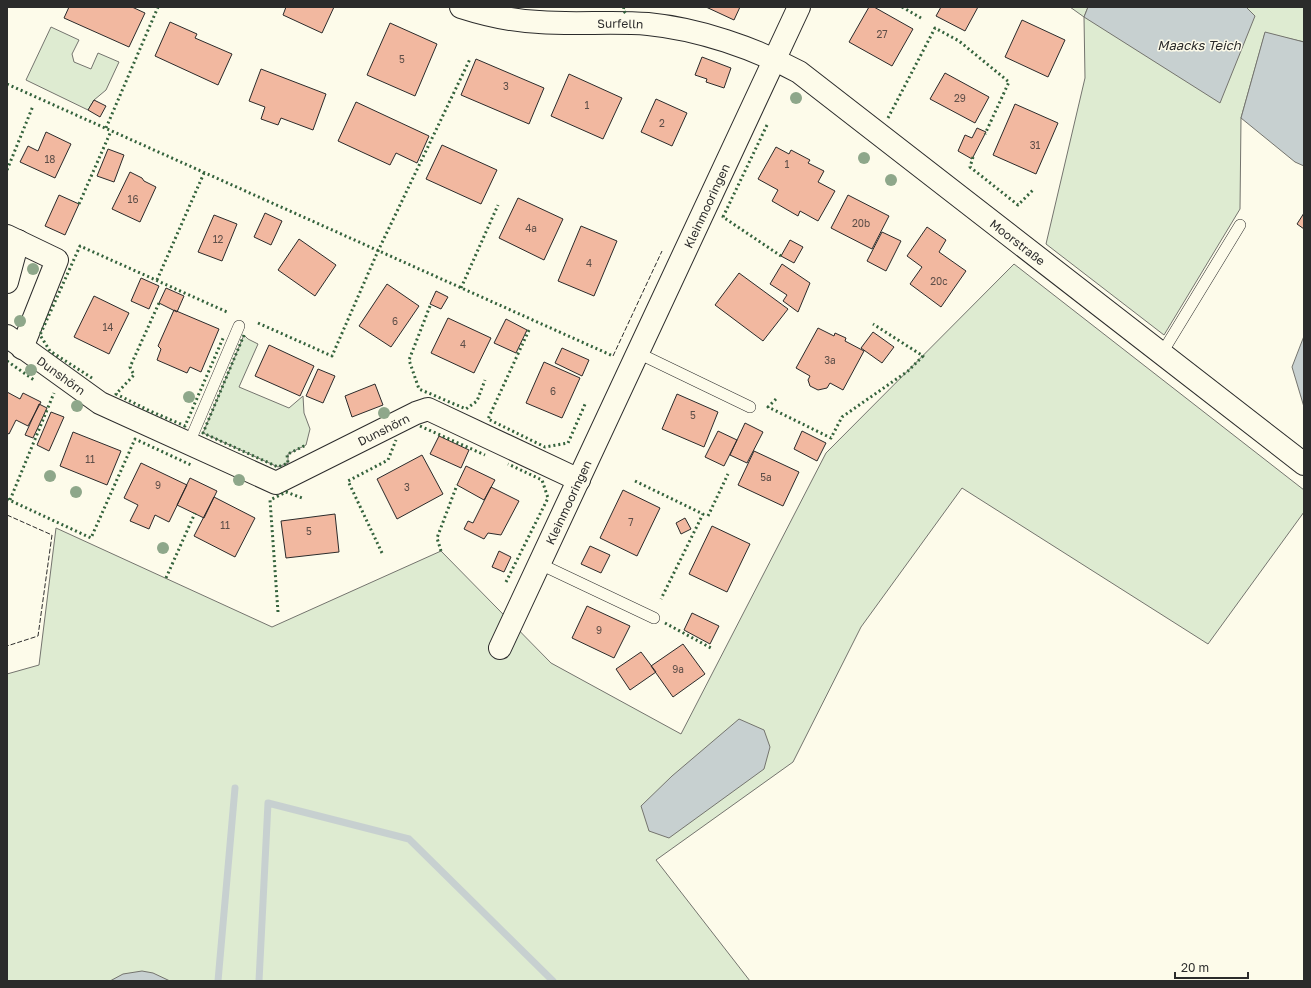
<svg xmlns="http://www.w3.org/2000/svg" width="1311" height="988" font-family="'Golos Text',sans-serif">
  <rect width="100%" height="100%" fill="#fdfbea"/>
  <!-- green -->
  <path fill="#deebd1" stroke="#74746e" d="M1070,7h18l-4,10 171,-1 -9,-9h58v35l-39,-9 -24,85 -1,91 -76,126 -118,-91 39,-166 -1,-61z
    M51,27l28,13 -7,14 2,8 17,7 7,-16 21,9 -13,28 -12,10 -6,10 -62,-30z
    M1014,264l290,226v22l-96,132 -246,-156 -101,139 -68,135 -137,98 94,121h-743v-307l32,-9 17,-137 216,99 169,-76 110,112 130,71 145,-281z
    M244,335l4,4 10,5 -19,43 50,21 14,-12 1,17 6,16 -4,16 -18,9v9l-10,4 -75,-34z"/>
  <!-- water -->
  <path fill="#c7d0d0" stroke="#74746e" d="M1088,7h158l9,9 -35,87 -136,-86z
    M1265,32l39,10v124l-9,-4 -54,-44z
    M1304,336v71l-12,-40z
    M739,719l25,11 6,17 -6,22 -95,69 -20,-7 -8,-25 31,-30z
    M142,971l11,2 17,8h-60l13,-7z"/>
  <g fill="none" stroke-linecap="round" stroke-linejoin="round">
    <!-- stream -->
    <path stroke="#c7d0d0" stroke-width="7" d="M218,981l17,-193
      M259,981l9,-178 141,36 144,142"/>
  </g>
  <!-- building -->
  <path fill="#f2b8a0" stroke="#2b2b2b" d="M69,7h63l13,6 -16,34 -65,-29z
    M286,7h48l-12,26 -39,-18z
    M706,7h34l-6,13z
    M869,7h5l39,22 -21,37 -43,-24z
    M941,7h37l-13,24 -29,-15z
    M1022,20l43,20 -17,37 -43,-20z
    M170,22l27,12 -2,4 37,16 -14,31 -63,-29z
    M390,23l47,21 -22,52 -48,-21z
    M702,57l29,11 -7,20 -18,-6 1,-3 -12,-4z
    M476,59l68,29 -15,36 -68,-29z
    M261,69l65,25 -13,36 -32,-12 -3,7 -17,-6 4,-12 -16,-6z
    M945,73l44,24 -14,26 -45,-24z
    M569,74l53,24 -19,41 -52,-23z
    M656,99l31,14 -15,33 -31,-14z
    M94,100l12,6 -6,11 -12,-7z
    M356,102l73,34 -12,27 -21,-10 -6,12 -52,-24z
    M1015,104l43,19 -22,51 -43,-19z
    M977,128l9,4 -14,27 -14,-8 7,-16 7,3z
    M46,132l25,12 -16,34 -35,-16 8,-16 10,5z
    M442,145l55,25 -16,34 -55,-25z
    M776,147l13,7 2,-4 19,10 -2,3 16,8 -6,11 17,9 -17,30 -18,-10 -2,5 -26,-15 6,-11 -20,-11z
    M108,149l16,6 -10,27 -17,-6z
    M130,172l12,6 2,3 12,6 -16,35 -28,-13z
    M59,195l20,9 -14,31 -20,-9z
    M848,195l41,21 -17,33 -41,-21z
    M518,198l45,21 -19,41 -45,-22z
    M265,213l17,8 -11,24 -17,-8z
    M1304,213v16l-7,-5z
    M214,215l23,9 -15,37 -24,-9z
    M581,226l36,15 -23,55 -36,-15z
    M927,227l19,13 -7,12 27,19 -25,36 -31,-23 12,-17 -15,-11z
    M882,232l19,9 -15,30 -19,-10z
    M299,239l37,26 -21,31 -37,-26z
    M790,240l13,7 -9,16 -13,-7z
    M782,264l28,19 -12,29 -15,-11 4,-6 -17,-11z
    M739,273l49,36 -25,32 -48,-36z
    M141,278l18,8 -10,23 -18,-8z
    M387,284l32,22 -28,41 -32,-21z
    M166,288l18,8 -7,16 -18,-9z
    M436,291l12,6 -7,12 -11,-5z
    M94,296l35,17 -20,41 -35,-17z
    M174,310l45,19 -18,43 -11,-5 -3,6 -30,-13 4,-11 -3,-3z
    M448,318l43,20 -17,35 -43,-20z
    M506,319l21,11 -11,23 -22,-10z
    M818,328l16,8 1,-3 11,5 -1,3 19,10 -21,39 -13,-7 -3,5 -9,2 -8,-4 -2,-6 2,-4 -14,-8z
    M873,332l21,15 -12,16 -21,-15z
    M269,345l45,21 -14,30 -45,-20z
    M562,348l27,12 -7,16 -27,-13z
    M544,362l36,16 -18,40 -36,-15z
    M318,369l17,7 -12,27 -17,-7z
    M375,384l8,21 -31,12 -7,-21z
    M7,392l13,7 3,-6 18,9 -13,24 -12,-6 -7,14 -2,-1z
    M677,394l41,18 -14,35 -42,-18z
    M39,404l8,4 -14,30 -8,-3z
    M51,412l13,5 -15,34 -12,-6z
    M745,423l18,9 -16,31 -17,-8z
    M718,431l19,9 -13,26 -19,-9z
    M802,431l24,12 -9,18 -23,-12z
    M73,432l48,19 -14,34 -47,-19z
    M439,436l30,14 -8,18 -31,-14z
    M754,451l45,21 -16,34 -45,-21z
    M422,455l21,39 -46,25 -20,-40z
    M141,463l46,22 -18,37 -14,-7 -6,14 -19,-8 8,-16 -14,-7z
    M466,466l29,14 -11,20 -27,-15z
    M190,478l27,13 -13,27 -27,-13z
    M491,487l28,14 -18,34 -13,-2 -4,6 -20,-10 4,-8 5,2z
    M623,490l37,18 -23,48 -37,-18z
    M214,497l41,21 -20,39 -41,-21z
    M335,514l4,38 -53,6 -5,-37z
    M685,518l6,11 -10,5 -5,-11z
    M712,526l38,18 -23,48 -38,-18z
    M590,546l20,9 -9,18 -20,-9z
    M499,551l12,6 -7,15 -12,-5z
    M587,606l43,20 -16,32 -42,-20z
    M692,613l27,13 -9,18 -26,-14z
    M683,644l22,30 -32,23 -22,-31z
    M641,652l15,20 -26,18 -14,-21z"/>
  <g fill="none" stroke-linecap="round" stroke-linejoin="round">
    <!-- lane casing -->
    <g stroke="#2b2b2b" stroke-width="12">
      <path id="lane" d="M638,353l112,54
        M1162,353l78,-128
        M189,443l50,-117
        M540,564l114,54"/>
    </g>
    <!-- street casing -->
    <g stroke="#2b2b2b" stroke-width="24">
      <g id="street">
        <path id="s1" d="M461,7c25,8 51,14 78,15 36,3 73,-1 109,2 51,5 106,24 151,48l505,392"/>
        <path d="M7,236l50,24 -35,88"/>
        <path d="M7,282l11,-41"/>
        <path id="s2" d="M7,336l93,67 176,80 140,-70 12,-4 151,71"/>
        <path id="s3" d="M500,648l299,-641"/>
      </g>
    </g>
    <!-- lane -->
    <use href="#lane" stroke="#fdfbea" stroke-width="11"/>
    <!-- street -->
    <use href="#street" stroke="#fdfbea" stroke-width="22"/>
    <!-- hedge -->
    <path stroke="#34623c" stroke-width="3" stroke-dasharray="2 3" stroke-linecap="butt" d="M624,7l-1,3 4,5
      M902,7l19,11
      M7,84l606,272
      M888,118l47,-90 24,13 50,41 -24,52
      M767,125l-44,92 58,39
      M106,128l52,-121
      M973,157l-3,10 48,38 15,-15
      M7,170l26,-64
      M79,204l32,-73
      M157,280l47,-107
      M461,288l37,-83
      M159,303l-29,64 4,8 -18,19 32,16 37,16 39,-90
      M430,306l-21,54 10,29 47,20 11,-8 8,-21
      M258,323l74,33 46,-105 92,-192
      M529,330l-41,89 57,28 23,-4 18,-41
      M244,335l-41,98 75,34 10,-4 -1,-8 1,-1 18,-9
      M7,361l27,19
      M92,378l-42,-27 -10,-16 40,-89 147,66
      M776,399l-8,8 63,31 11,-21 66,-46 15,-15 -50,-32
      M420,426l65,29
      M635,481l68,33 -42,85
      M7,499l84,39 44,-99 56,26
      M10,500l44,-107
      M708,516l20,-42
      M441,551l-4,-13 20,-53
      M382,553l-34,-72 40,-21 8,-20
      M166,578l29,-65
      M506,582l42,-84 -6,-18 -34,-16
      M278,612l-8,-112 16,-8 16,6
      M665,623l46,25"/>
    <!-- fence -->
    <path stroke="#2b2b2b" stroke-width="1" stroke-dasharray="5 2" stroke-linecap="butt" d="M613,356l49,-105
      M7,515l45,20 -14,101 -31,10"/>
  </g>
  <!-- trees -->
  <g fill="#8ea78a">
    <circle cx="796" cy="98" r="6"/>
    <circle cx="864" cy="158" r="6"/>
    <circle cx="891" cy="180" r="6"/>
    <circle cx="33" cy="269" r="6"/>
    <circle cx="20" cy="321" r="6"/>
    <circle cx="31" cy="370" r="6"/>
    <circle cx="189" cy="397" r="6"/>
    <circle cx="77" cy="406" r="6"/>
    <circle cx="384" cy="413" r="6"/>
    <circle cx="50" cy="476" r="6"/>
    <circle cx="239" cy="480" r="6"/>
    <circle cx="76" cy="492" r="6"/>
    <circle cx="163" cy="548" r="6"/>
  </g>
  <g text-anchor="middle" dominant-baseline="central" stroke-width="3" stroke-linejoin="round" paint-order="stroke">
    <!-- number labels -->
    <g font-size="10" fill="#5d4e48">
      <text x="882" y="34">27</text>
      <text x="402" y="59">5</text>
      <text x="506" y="86">3</text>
      <text x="960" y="98">29</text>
      <text x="587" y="105">1</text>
      <text x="662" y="123">2</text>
      <text x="1035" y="145">31</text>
      <text x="50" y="159">18</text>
      <text x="787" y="164">1</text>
      <text x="133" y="199">16</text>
      <text x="861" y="223">20b</text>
      <text x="531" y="228">4a</text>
      <text x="218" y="239">12</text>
      <text x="589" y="263">4</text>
      <text x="939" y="281">20c</text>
      <text x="395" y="321">6</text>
      <text x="108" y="327">14</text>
      <text x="463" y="344">4</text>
      <text x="830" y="360">3a</text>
      <text x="553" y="391">6</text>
      <text x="693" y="415">5</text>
      <text x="90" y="459">11</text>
      <text x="766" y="477">5a</text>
      <text x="158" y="485">9</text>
      <text x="407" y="487">3</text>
      <text x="631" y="522">7</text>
      <text x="225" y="525">11</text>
      <text x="309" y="531">5</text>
      <text x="599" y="630">9</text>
      <text x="678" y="669">9a</text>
    </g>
    <!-- street labels -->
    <g font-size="12" fill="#2b2b2b" stroke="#fdfbea">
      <text stroke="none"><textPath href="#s1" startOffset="161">Surfelln</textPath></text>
      <text stroke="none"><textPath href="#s3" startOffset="488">Kleinmooringen</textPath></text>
      <text stroke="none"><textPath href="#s1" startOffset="625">Moorstraße</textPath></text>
      <text stroke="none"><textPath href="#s2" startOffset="67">Dunshörn</textPath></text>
      <text stroke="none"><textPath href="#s2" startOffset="428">Dunshörn</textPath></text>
      <text stroke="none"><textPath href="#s3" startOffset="161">Kleinmooringen</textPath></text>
    </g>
    <!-- water labels -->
    <g font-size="13" font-style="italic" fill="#2b2b2b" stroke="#fdfbea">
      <text x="1199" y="45">Maacks Teich</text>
    </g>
  </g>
  <!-- border -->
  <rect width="1311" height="988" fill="none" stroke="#2b2b2b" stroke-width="16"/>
  <!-- scale -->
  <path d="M1175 972v6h73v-6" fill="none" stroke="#2b2b2b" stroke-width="2"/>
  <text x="1181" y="972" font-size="12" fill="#2b2b2b" stroke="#fdfbea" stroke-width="3" paint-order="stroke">20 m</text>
</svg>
